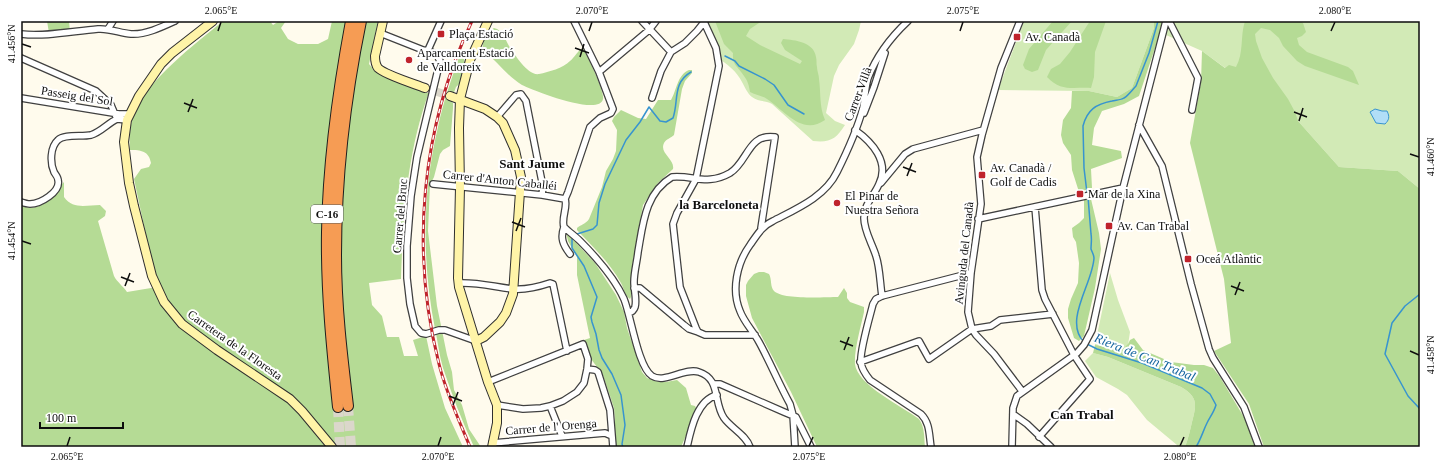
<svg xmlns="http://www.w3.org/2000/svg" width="1441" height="468" font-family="Georgia,serif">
  <rect width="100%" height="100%" fill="#fffbed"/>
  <!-- green -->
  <path fill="#d2eab6" d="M705,21h156l-2,9 -5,14 -15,21 -5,11 -8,37 9,8 10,4c-9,14 -15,18 -32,16l-41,-37c-7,-4 -14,-2 -20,-7 -5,-4 -7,-10 -10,-15 -5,-10 -15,-19 -25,-24z
    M1024,21h130v7l-22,60 -15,9 -28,-6 -91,-1z
    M1168,21h252v168l-22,-18 -59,-4 -41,-46 -96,-70 -36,-16z
    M1110,273l8,27 12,32 -2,13 -4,3 -29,-3z
    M1093,353l15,4 73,30c18,10 15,19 11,35 -2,9 -4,17 -7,25h-8v-2l-30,-25 -20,-25 -9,-6 -22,-12 -11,-16z"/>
  <!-- forest -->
  <path fill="#b5db95" d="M47,21h22l1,11 -21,1z
    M223,21h47l3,4 6,-4h7l-5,7 7,11 10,5h20l10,-5 4,-18h46l-9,43 5,6 55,22c-22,61 -26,123 -28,187l-32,4 3,22 10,11 5,21h12l5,19h14l-5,-16 13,-4 6,28 13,44 18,39h-442v-241c23,7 30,-10 43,-24v15c9,13 23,8 36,8l6,6 -1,5 -7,5 16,55c3,6 9,10 13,16l30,-5 -23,-108 7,-10 8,-2 2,-4c-2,-12 -10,-13 -21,-13 -1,-13 0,-25 4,-36 13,-34 61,-70 89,-93z
    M715,21h47l-12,8 -4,7 14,9 40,19 2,-3 -17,-11 -4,-7 2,-4c12,1 31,3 33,18 1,3 0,7 1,10 0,4 2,8 2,12 2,14 0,27 6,41 -23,16 -40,-9 -58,-21 -4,-3 -12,-4 -17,-7 -1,-6 -2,-11 -6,-16 -6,-10 -12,-10 -11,-23l-9,-9z
    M1053,21h19l-26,29 -8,20 -6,2 -7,-3 -2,-4 6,-16z
    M1090,21h16l-11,31 -1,25 -3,11c-18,-1 -30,4 -44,-11l4,-8 9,-5 10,-12z
    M1154,21h14l-2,14 -6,-2 -21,63 -15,8 -22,7 -8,17 -2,17 29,6 1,7 -31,11 1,19 -13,4 -7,-22 -1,-15 -8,-12 -2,-8 2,-15 8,-12 1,-17h17l28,6 15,-9 22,-60z
    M1245,21h55l3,2 3,9 -4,4 -5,2 2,7 8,7 41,15 5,4 6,14 -54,-19 -8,-5 -14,-15 -4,-8 -9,-8 -9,-2 -6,6 1,7 6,17 11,20 15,21 7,13 3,9 41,46 59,4 22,18v258h-156l-15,-43 -35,-53 17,-8 -7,-64 -34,-136 11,-61 1,-31 23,17 4,-3 7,2c8,-14 4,-31 9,-46z
    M494,28c9,2 11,11 15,18 6,9 19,30 30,28 10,-2 24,-6 31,-13 5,-4 8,-11 13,-13 4,7 22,44 20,51 -3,18 -71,-9 -81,-14 -15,-9 -25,-24 -39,-35 -2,-7 4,-19 11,-22z
    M459,57l5,2 1,5 -4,18 -5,5 -5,14 2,2v5l-3,38 -7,4 -3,4 -6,23 -4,8 -2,46 9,75 10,49 5,17 2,18 8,15 7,24 12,18h-7c-12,-26 -22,-52 -31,-79 -4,-13 -5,-26 -8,-39 -13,-66 -13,-136 3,-202 5,-24 13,-47 21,-70z
    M689,70h3v3l-7,8 -3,8 -8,46c-3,3 -8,4 -10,8 -5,10 11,16 9,26l-15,14 -15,22 -11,62 -1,30 -1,2c-6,-4 -6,-11 -9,-16 -11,-20 -28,-36 -44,-53v-2c3,-3 9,-4 12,-9l13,-32 4,-16 7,-12 3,-8 1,-21 -5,-9 2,-4 7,-7 17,8 8,1 12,-19h13c6,-10 6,-25 18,-30z
    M1091,199l8,34 2,16 -6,39 -11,48 -5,5 -5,-3 -6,-20v-9l3,-10 7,-16 1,-20 -3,-21 -3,-5 -1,-9 7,-5 5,-5v-18z
    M566,232l29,31 21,32 8,17 3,16 15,44 5,6 8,3 11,1 11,-2 9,8 5,17 4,1 2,4 -16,37h-65l-3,-14 2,-13 -1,-12 -11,-33 -12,-16 -7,-19 6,-2 -13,-63v-18l-9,-16z
    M759,272h5l5,2c3,5 1,13 5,17 9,9 51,6 64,6l6,-9 3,5v5l3,4 14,5v5c-3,14 -10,38 -9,52 2,21 47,42 64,55 6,8 5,19 6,28h-108l-26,-55 -39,-74 -6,-22v-11l2,-4 6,-7z
    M1134,338l9,12 28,12 23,3h10l9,3 7,9 25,42 10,28h-70c3,-8 5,-16 7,-25 4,-16 7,-25 -11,-35l-73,-30 -15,-4 2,-8 29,3 4,-4 2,-4z"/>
  <!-- water -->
  <path fill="#b1def7" stroke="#3794cf" d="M1375,109l7,2h5c3,6 2,9 -2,13l-9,-1 -6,-11z"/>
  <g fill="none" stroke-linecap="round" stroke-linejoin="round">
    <!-- stream -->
    <path stroke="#3794cf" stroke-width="1.5" d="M725,56l10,5 4,5 26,13 9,6 14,20 16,9
      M1087,193l-3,-25 -1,-42c4,-16 13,-22 29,-25 4,-1 9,-1 12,-3 5,-3 8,-8 12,-12l13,-33 9,-32
      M577,234l16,-5 4,-4 2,-22 6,-19 21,-44 14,-18 9,-15 11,14 6,1 7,-4c6,-17 -1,-35 18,-46
      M572,239v9l12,18 13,31 -6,20 1,5 4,12 3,16 3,8 10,16 9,21 4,30 -3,19 1,3
      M1420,294l-15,12 -13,17 -7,31 23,42 12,13
      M1084,342c-21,-21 9,-59 10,-84 0,-3 -2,-6 -3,-9 0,-5 1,-10 0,-15 -1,-13 -2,-25 -3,-37
      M1087,344l10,5 45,14 60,25 8,6 6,11c-2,7 -6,12 -9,18 -4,8 -6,16 -11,24"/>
    <!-- secondary-tunnel -->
    <path stroke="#dbd7cb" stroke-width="8" stroke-dasharray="8 4" stroke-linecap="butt" d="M425,88l25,8"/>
    <!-- highway-tunnel -->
    <path stroke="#dbd7cb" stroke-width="10" stroke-dasharray="10 5" stroke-linecap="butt" d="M348,406l3,41
      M338,407l2,40"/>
    <!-- street casing -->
    <g stroke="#404040" stroke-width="8">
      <path id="street" d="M642,21l29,31
        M1020,21l-19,47 -19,67 -5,22 4,47 -10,69 -3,39 4,17 4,6 18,19 28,37
        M1169,21l29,57 -6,32
        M704,22l12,26 3,18 -23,113 -19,34 -4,11 7,63 16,41 2,4 7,3h50
        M108,29l5,-8
        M380,33l43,17c8,1 14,3 17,11l-23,96 -6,39 -4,50v32l3,26 5,22 6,7 5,1 13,-4h6l31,11
        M21,34c25,3 52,-3 77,-5 11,-1 22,4 33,5 14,1 31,-7 44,-13
        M428,50l13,-29
        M21,58l75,33 15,14 6,14
        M599,72l50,-42 7,-9
        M21,98l98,16h10
        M652,98l9,-27 10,-19 14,-9 12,-12 8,-10
        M864,113l10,-26 11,-34
        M497,117l19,-22 5,-1 5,7 17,86 -1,8
        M1139,125l23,41 29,118 18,65 4,9 31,49 15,40
        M855,130c17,12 35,32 24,54 -5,12 -15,20 -15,34 0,13 8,25 12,38 4,12 4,27 6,40
        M881,183l24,-29 8,-5 70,-19
        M433,184l109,11 23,4
        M565,199c3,8 -4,19 -1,28 5,5 11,9 16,14 17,17 34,36 44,58 7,17 14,68 28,77 13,8 33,-9 47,-4 22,7 14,30 25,46 7,10 22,17 26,29
        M565,199l3,-7 22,-65 10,-9 11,-5 2,-4 -14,-37 -25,-51
        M21,202c3,1 6,2 9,2 10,0 31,-12 28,-24 0,-3 -3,-6 -4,-8 -4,-9 -4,-25 4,-32 6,-6 24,-3 33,-5 10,-3 17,-12 26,-16l10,1
        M1035,207l7,83 3,9 29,56 16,24 -51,58
        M978,219l145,-31
        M564,227c-4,11 -1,18 6,27
        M458,283c21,-1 36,4 55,6 13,1 25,-2 37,-6l3,1 14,67
        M634,288h6l44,37 5,4 9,3
        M629,313c3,-1 5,-3 6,-6 2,-7 -1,-17 -1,-25 0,-10 3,-20 4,-30 5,-28 7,-59 34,-75 22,-2 35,9 58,-4 18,-11 18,-40 45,-36l-14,91
        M860,362l59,-21 10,18 43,-30 19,-3 9,-6 53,-6
        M587,369l8,1 3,2 12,38 3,37
        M488,382l95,-38 5,15 -1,10 -3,14 -7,9 -14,9 -13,5 -9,2 -18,1 -26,-4
        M714,384h6l64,28 12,5 15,30
        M550,406l12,30
        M1013,414l14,10 24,23
        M492,443l113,-10 7,3
        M687,447c4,-18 10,-47 30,-52
        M795,447l-2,-32 -3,-11c-11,-20 -20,-42 -31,-62 -6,-11 -15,-20 -19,-31 -9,-21 -3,-48 10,-66 7,-10 12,-19 23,-24 23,-12 52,-24 64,-49 10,-20 20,-42 26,-64 2,-10 2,-20 5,-30 8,-21 24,-42 40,-57
        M931,447c-2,-13 -1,-24 -10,-33l-51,-34c-4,-5 -8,-10 -9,-17 -2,-10 9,-47 12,-59l3,-5 6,-3 89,-23
        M1012,447l1,-39 4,-12 60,-43 7,-8 8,-15 31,-142 43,-167"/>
    </g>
    <!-- secondary casing -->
    <g stroke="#2f2f2f" stroke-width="10">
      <path id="secondary" d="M213,21l-41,32 -11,11 -22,32 -12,24 -3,22 5,41 5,23 18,70 12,26 18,22 35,26 73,49 12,12 30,36
        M383,21l-8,35c0,4 0,8 3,12 7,7 37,16 47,20
        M488,21l-18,39 -10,39 -1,29 1,59 -2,91 1,9 29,95 9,23v18l-5,24
        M450,96l35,13 12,8 6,6 12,27 6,27 -8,117 -7,19 -6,9 -16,15 -8,4"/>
    </g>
    <!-- highway casing -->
    <g stroke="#1e1e1e" stroke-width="12">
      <path id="highway" d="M348,406c-6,-50 -12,-100 -12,-151 0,-79 9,-156 25,-234
        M338,407c-6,-58 -12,-117 -11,-175 1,-71 11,-141 24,-211"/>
    </g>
    <!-- street -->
    <use href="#street" stroke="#fff" stroke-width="5.5"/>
    <!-- secondary -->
    <use href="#secondary" stroke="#fff4a8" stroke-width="8"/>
    <!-- highway -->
    <use href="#highway" stroke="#f69c54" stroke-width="10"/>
    <!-- rail casing -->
    <g stroke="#bf232c" stroke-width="3">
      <path id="rail" d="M470,447c-11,-27 -24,-54 -31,-83 -29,-114 -18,-236 33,-343"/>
    </g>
    <!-- rail -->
    <use href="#rail" stroke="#fff" stroke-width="1.5" stroke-dasharray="4.5" stroke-linecap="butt"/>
  </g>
  <!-- ticks -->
  <path fill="none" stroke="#0d0d0d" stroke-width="1.5" d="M218,31l3,-9M589,31l3,-9M960,31l3,-9M1331,31l4,-9M22,44l9,3M575,48l14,5M580,57l4,-13M184,103l13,5M188,112l5,-13M1294,112l13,5M1299,121l4,-13M1410,154l9,3M903,167l13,5M907,176l5,-13M512,222l13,5M516,231l5,-13M22,241l9,3M121,277l13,5M125,286l5,-13M1231,286l13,5M1235,295l5,-13M840,341l13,5M844,350l5,-13M1410,351l9,4M449,396l13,5M453,405l5,-13M67,446l3,-9M438,446l3,-9M809,446l4,-9M1180,446l4,-9"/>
  <!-- markers -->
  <g fill="#bf232c" stroke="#fff" stroke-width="1.5">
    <rect x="437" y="30" width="8" height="8" rx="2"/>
    <rect x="1013" y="33" width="8" height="8" rx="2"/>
    <circle cx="409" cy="60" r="4"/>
    <rect x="978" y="171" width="8" height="8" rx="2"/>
    <rect x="1076" y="190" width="8" height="8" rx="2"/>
    <circle cx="837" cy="203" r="4"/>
    <rect x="1105" y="222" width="8" height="8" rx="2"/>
    <rect x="1184" y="255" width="8" height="8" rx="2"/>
  </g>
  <g text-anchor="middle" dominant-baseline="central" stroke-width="4" stroke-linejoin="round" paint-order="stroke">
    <!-- shield labels -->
    <rect fill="#fff" stroke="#565656" stroke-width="1" x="311" y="205" width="32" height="18" rx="3"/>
    <g font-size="11" font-weight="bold" fill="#0d0d0d">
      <text x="327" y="214">C-16</text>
    </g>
    <!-- poi labels -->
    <g font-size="12" fill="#0d0d0d" stroke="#fff" text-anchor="start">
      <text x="449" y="34">Plaça Estació</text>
      <text x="1025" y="37">Av. Canadà</text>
      <text x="417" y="53">Aparcament Estació<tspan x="417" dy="14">de Valldoreix</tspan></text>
      <text x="990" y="168">Av. Canadà /<tspan x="990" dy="14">Golf de Cadis</tspan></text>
      <text x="1088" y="194">Mar de la Xina</text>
      <text x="845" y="196">El Pinar de<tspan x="845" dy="14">Nuestra Señora</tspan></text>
      <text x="1117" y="226">Av. Can Trabal</text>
      <text x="1196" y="259">Oceá Atlàntic</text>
    </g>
    <!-- street labels -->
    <g font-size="12" fill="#0d0d0d" stroke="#fff">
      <text transform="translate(858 94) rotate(-69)">Carrer Villà</text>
      <text transform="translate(77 96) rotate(9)">Passeig del Sol</text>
      <text transform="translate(500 180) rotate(6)">Carrer d'Anton Caballéi</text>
      <text transform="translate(400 216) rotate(-85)">Carrer del Bruc</text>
      <text transform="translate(964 253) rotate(-84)">Avinguda del Canadà</text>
      <text transform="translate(235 345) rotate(35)">Carretera de la Floresta</text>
      <text transform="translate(551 427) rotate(-5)">Carrer de l' Orenga</text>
    </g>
    <!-- neighbourhood labels -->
    <g font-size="13" font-weight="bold" fill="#0d0d0d" stroke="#fff">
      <text x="532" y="163">Sant Jaume</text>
      <text x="719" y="204">la Barceloneta</text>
      <text x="1082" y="414">Can Trabal</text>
    </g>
    <!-- water labels -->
    <g font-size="13" font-style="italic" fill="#1565a0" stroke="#fff">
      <text transform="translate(1145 357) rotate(22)">Riera de Can Trabal</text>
    </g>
  </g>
  <!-- border -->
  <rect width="1441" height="468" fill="none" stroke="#ffffff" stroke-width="44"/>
  <!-- scale -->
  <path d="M40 422v6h83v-6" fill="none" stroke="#0d0d0d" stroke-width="2"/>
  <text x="46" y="422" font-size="12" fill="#0d0d0d" stroke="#ffffff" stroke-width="3" paint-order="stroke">100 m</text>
  <rect x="22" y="22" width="1397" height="424" fill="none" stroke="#0d0d0d" stroke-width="1.5"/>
  <g font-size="10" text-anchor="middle" fill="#0d0d0d">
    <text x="221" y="14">2.065°E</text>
    <text x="592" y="14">2.070°E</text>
    <text x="963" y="14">2.075°E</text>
    <text x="1335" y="14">2.080°E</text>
    <text transform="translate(11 44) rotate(-90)" y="4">41.456°N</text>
    <text transform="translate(1430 157) rotate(-90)" y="4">41.460°N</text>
    <text transform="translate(11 241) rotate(-90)" y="4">41.454°N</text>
    <text transform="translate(1430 355) rotate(-90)" y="4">41.458°N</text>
    <text x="67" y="460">2.065°E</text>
    <text x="438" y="460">2.070°E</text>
    <text x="809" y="460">2.075°E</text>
    <text x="1180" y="460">2.080°E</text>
  </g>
</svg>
